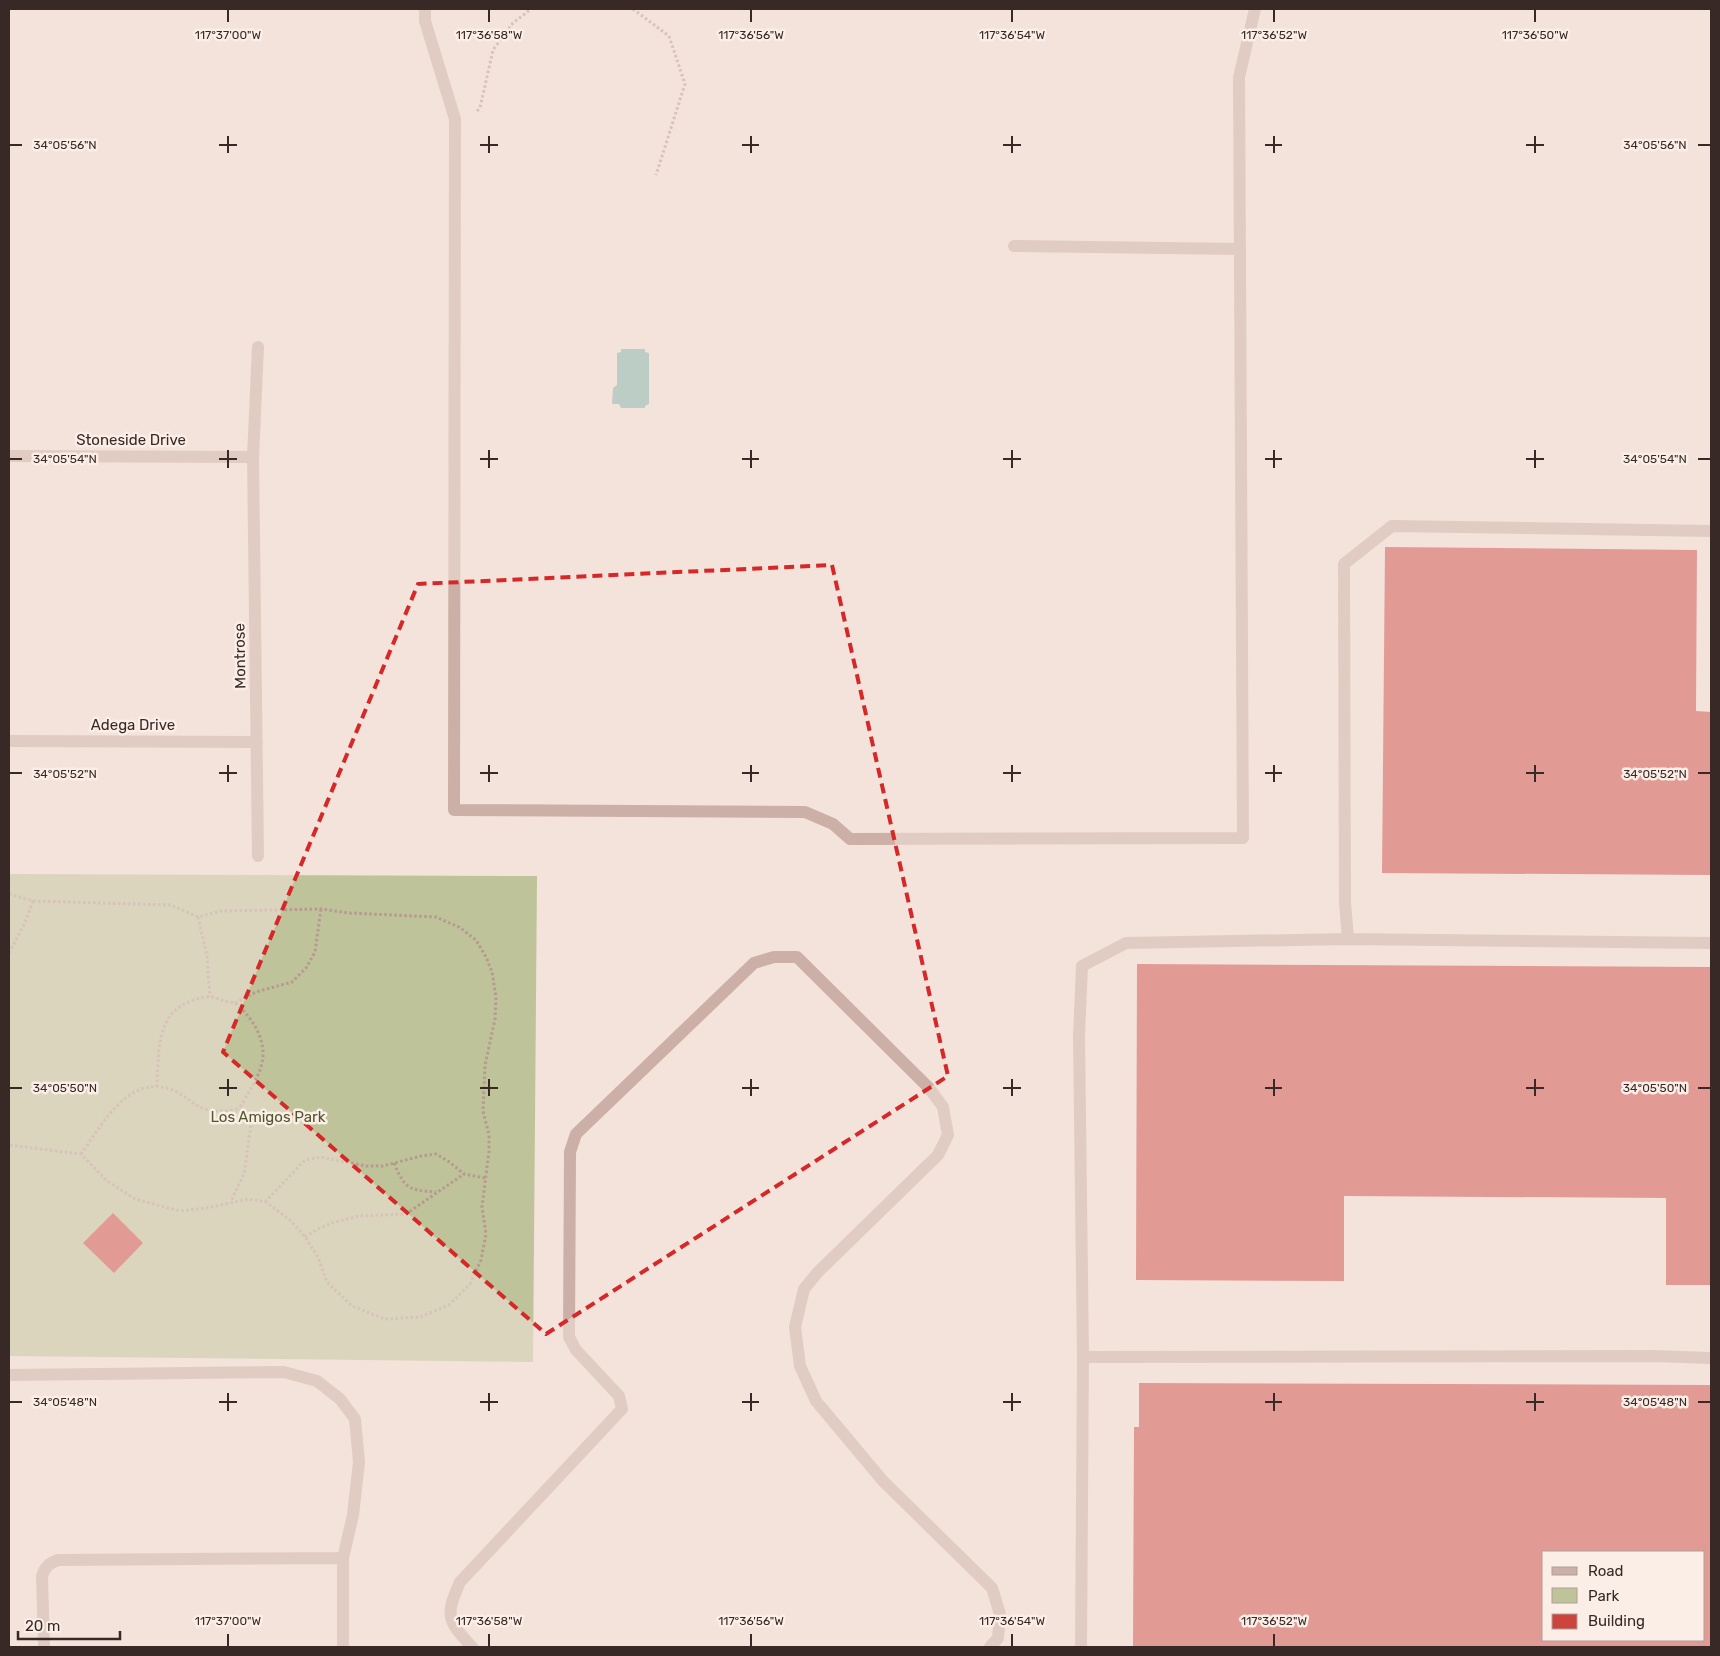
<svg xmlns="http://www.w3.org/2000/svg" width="1720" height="1656" font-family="Rubik,sans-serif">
  <rect width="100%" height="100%" fill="#f3e3db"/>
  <!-- green -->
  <path fill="#bec39a" d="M9,874l528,2 -4,486 -524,-6z"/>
  <!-- water -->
  <path fill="#78b2a9" d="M621,349h24v3l4,1v51l-4,2v2h-24l-2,-4h-7l1,-16 4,-3v-32l4,-1z"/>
  <!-- building -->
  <path fill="#cd443f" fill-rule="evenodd" d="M1385,547l312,3 -1,161 15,1v163l-329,-2z
    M1137,964l574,3v318h-45v-87l-322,-2v85l-208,-1z
    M113,1213l30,30 -29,30 -31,-30z
    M1139,1383l572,2v262h-578l1,-220h5zM1544,1552h160v88h-160z"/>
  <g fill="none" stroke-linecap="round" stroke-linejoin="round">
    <!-- path -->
    <path stroke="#b89990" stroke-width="3" stroke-dasharray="2.5 2.5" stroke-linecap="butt" d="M633,9l36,27 16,48 -29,91
      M477,111l3,-3 13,-58 20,-27 18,-14
      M9,894l24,7 138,4 27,12 23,-6 100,-2 28,4 87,4 23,10 17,13 10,17 6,15 4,25 -1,22 -10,46 -2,46 6,24v16l-7,56 4,27 -5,26 -11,24 -21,21 -29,12 -35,2 -33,-13 -25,-24 -9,-25 -13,-20 -15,-17 -24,-18 -17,-3 -43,9 -26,3 -45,-12 -28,-18 -26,-27 -72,-9
      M198,917l9,39 3,41
      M9,953l16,-30 8,-22
      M235,1003l21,-11 36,-10 14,-14 9,-16 6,-43
      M157,1087c1,-23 0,-48 11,-68 7,-13 27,-22 42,-22 5,0 10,3 15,4 3,1 8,1 11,3 14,11 27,31 27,49 1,18 -15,40 -24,56
      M81,1154c22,-30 48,-83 94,-63 8,4 15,10 23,15 11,7 28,5 41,3l6,4 6,12 -7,49 -13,27
      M394,1163c11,26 14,27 42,29
      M265,1202l40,-42 15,-3 46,9h17l38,-10 15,-2 12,7 16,13 21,4
      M305,1237l13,-8 16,-7 26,-6 46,-2 58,-40"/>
    <!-- minor -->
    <path stroke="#ccafa6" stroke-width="12" d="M425,9v12l30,98 -1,691 351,2 28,12 17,15 393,-1 -4,-761 16,-68
      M1014,246l226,3
      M258,347l-5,110 5,399
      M9,456l244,1
      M1711,531l-319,-5 -48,38 1,338 3,37 363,4
      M9,741l248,1
      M1083,1357l569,-1 59,2
      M9,1375l275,-3 33,9 23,18 15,20 4,43 -6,53 -10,43v89
      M44,1647l-2,-71c3,-9 7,-13 16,-16l285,-2
      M472,1647c-25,-27 -27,-31 -12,-65l162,-173 -3,-13 -43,-46 -7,-13 1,-185 6,-18 178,-171 20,-6h23l132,131 14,19 5,28 -10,20 -120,117 -14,17 -9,38 5,39 16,35 67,80 109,107 8,26 -2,24 -8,9
      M1081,1647l2,-290 -4,-321 3,-70 44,-23 222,-4"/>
  </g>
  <!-- marked area -->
  <path d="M0 0H1720V1656H0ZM832,565l116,511 -402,258 -323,-282 195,-468z" fill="#f3e3db" fill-opacity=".55" fill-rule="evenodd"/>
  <path fill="none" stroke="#d62828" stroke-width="4" stroke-dasharray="10 6" stroke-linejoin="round" d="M832,565l116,511 -402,258 -323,-282 195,-468z"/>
  <!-- ticks -->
  <path fill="none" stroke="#382927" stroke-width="2" d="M228,10v12M489,10v12M751,10v12M1012,10v12M1274,10v12M1535,10v12M228,136v17M489,136v17M751,136v17M1012,136v17M1274,136v17M1535,136v17M10,145h12M219,145h18M480,145h18M742,145h17M1003,145h18M1265,145h17M1526,145h18M1698,145h12M228,450v18M489,450v18M751,450v18M1012,450v18M1274,450v18M1535,450v18M10,459h12M219,459h18M480,459h18M742,459h17M1003,459h18M1265,459h17M1526,459h18M1698,459h12M228,765v17M489,765v17M751,765v17M1012,765v17M1274,765v17M1535,765v17M10,773h12M219,773h18M480,773h18M742,773h17M1003,773h18M1265,773h17M1526,773h18M1698,773h12M228,1079v17M489,1079v17M751,1079v17M1012,1079v17M1274,1079v17M1535,1079v17M10,1088h12M219,1088h18M480,1088h18M742,1088h17M1003,1088h18M1265,1088h17M1526,1088h18M1698,1088h12M228,1393v18M489,1393v18M751,1393v18M1012,1393v18M1274,1393v18M1535,1393v18M10,1402h12M219,1402h18M480,1402h18M742,1402h17M1003,1402h18M1265,1402h17M1526,1402h18M1698,1402h12M228,1634v12M489,1634v12M751,1634v12M1012,1634v12M1274,1634v12"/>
  <g text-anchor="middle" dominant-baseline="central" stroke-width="5" stroke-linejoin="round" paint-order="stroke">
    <!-- street labels -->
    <g font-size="15" fill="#382927" stroke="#fbeee7">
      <text x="131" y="440">Stoneside Drive</text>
      <text transform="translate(240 656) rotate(-91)">Montrose</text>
      <text x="133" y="725">Adega Drive</text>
    </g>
    <!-- park labels -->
    <g font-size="15" fill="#50572a" stroke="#fbeee7">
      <text x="268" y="1117">Los Amigos Park</text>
    </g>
  </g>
  <g font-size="12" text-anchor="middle" fill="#382927" stroke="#fbeee7" stroke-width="5" stroke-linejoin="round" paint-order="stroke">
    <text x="228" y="39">117°37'00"W</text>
    <text x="489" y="39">117°36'58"W</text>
    <text x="751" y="39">117°36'56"W</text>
    <text x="1012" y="39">117°36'54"W</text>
    <text x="1274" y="39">117°36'52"W</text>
    <text x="1535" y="39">117°36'50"W</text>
    <text x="65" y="149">34°05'56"N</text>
    <text x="1655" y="149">34°05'56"N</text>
    <text x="65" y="463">34°05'54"N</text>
    <text x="1655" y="463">34°05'54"N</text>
    <text x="65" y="778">34°05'52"N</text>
    <text x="1655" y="778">34°05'52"N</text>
    <text x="65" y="1092">34°05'50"N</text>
    <text x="1655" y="1092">34°05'50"N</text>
    <text x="65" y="1406">34°05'48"N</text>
    <text x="1655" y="1406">34°05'48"N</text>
    <text x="228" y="1625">117°37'00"W</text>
    <text x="489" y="1625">117°36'58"W</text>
    <text x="751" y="1625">117°36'56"W</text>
    <text x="1012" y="1625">117°36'54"W</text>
    <text x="1274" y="1625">117°36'52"W</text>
  </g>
  <!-- border -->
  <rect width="1720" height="1656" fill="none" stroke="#382927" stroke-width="20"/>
  <!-- legend -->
  <rect x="1542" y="1551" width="162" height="90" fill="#fbeee7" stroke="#ad9f9a"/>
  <rect x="1552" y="1567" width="25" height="8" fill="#ccafa6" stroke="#ad9f9a"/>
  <text x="1588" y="1576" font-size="15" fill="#382927">Road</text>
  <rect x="1552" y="1588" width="25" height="15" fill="#bec39a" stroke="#ad9f9a"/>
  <text x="1588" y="1601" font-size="15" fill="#382927">Park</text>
  <rect x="1552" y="1614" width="25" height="15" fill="#cd443f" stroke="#ad9f9a"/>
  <text x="1588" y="1626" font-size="15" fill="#382927">Building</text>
  <!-- scale -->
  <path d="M18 1631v8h102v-8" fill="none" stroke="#382927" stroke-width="2.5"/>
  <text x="25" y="1631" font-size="15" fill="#382927" stroke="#fbeee7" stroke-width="4" paint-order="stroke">20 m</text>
</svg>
